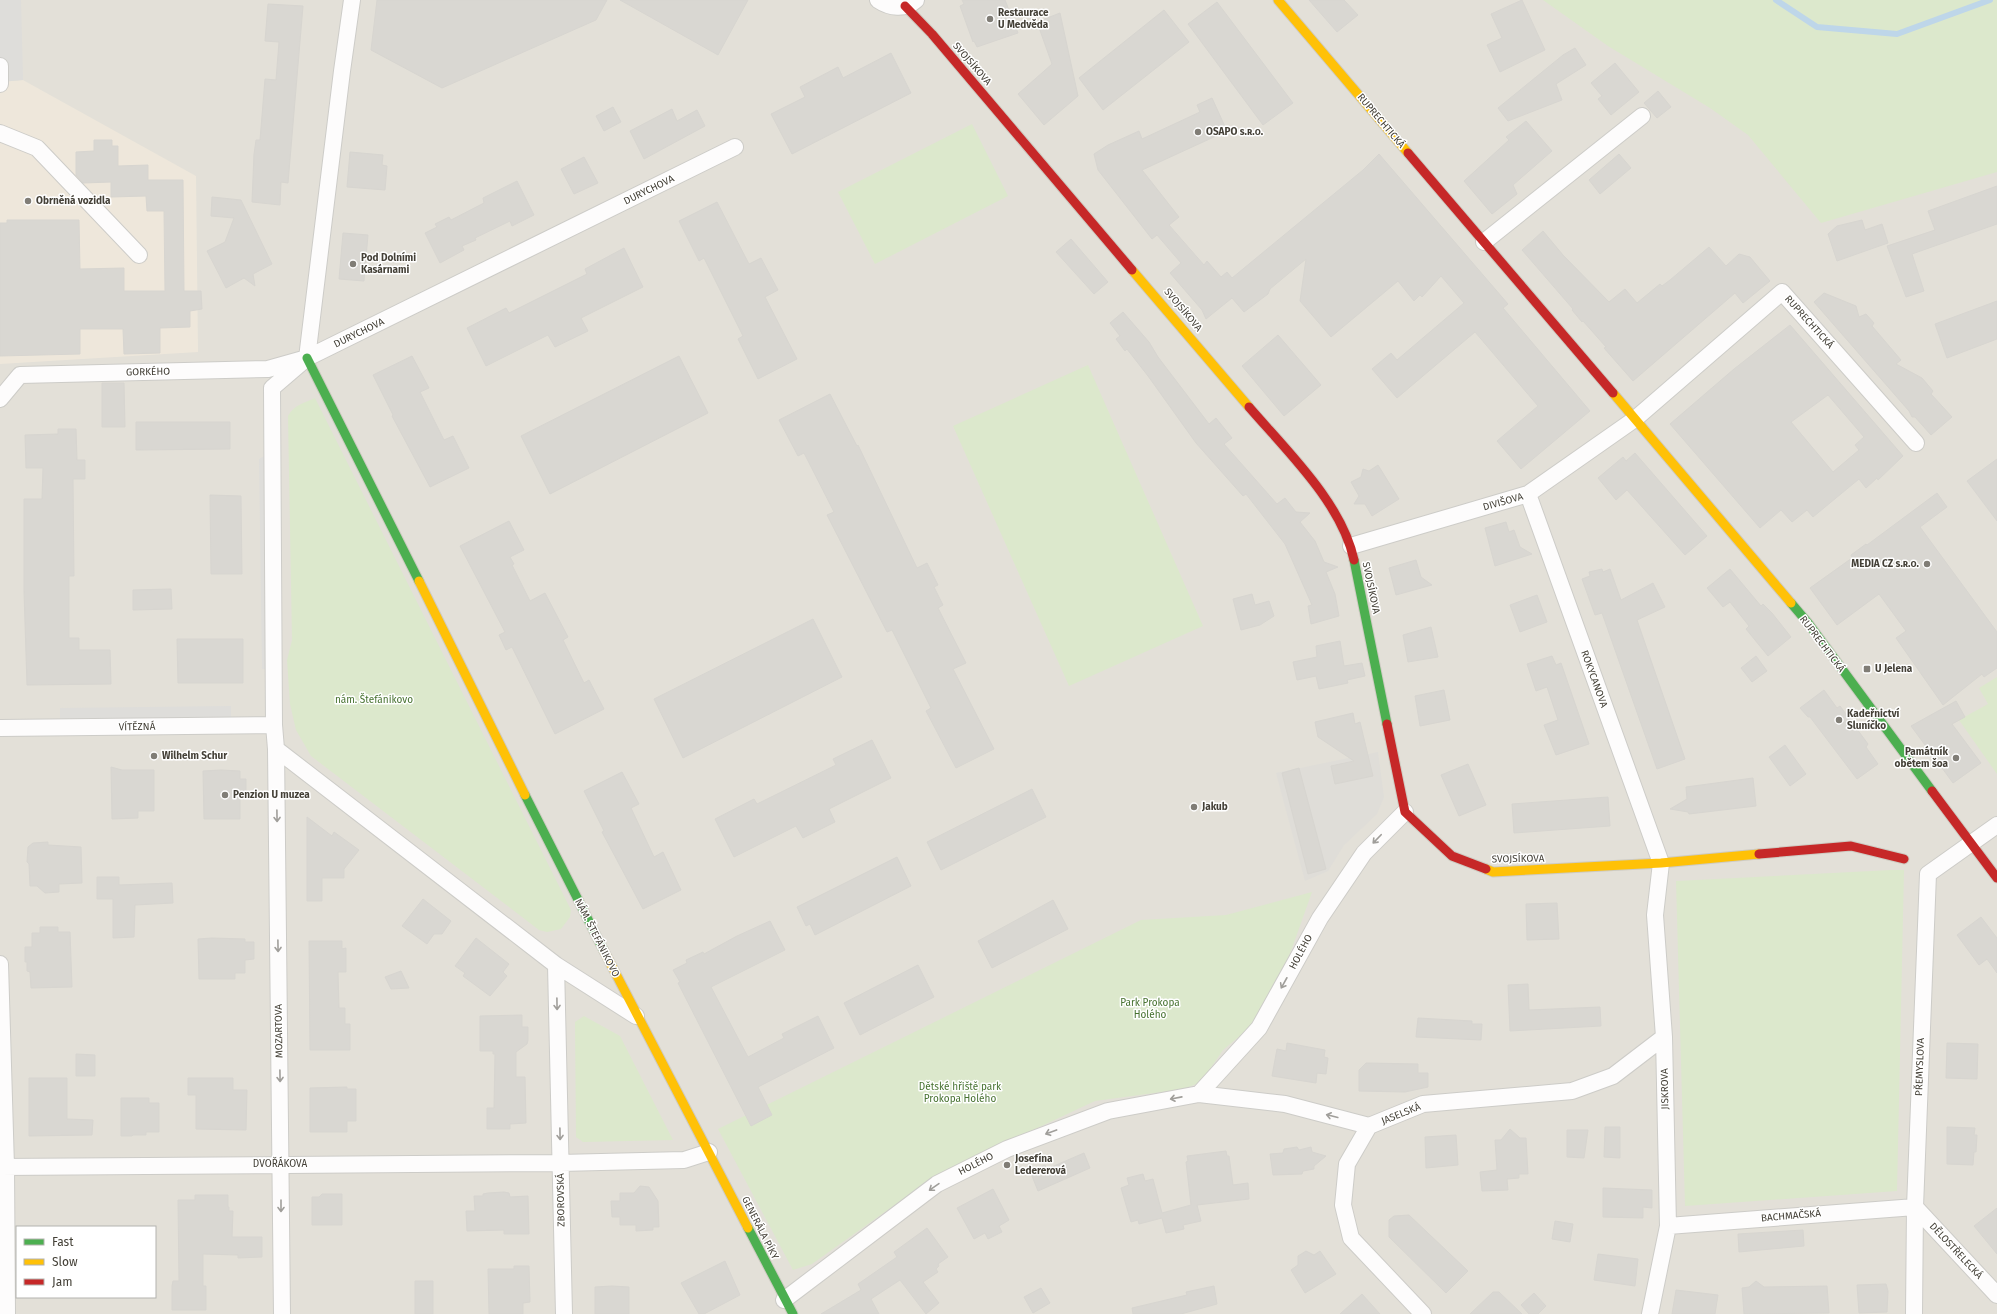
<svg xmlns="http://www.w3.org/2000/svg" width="1997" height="1314" font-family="'Fira Sans',sans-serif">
  <rect width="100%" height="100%" fill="#efeeea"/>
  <!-- residential -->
  <path fill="#e3e0d8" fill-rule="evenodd" d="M0,0h1997v1314h-1997zM17,1227h138v70h-138z"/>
  <!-- commercial -->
  <path fill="#eee7db" d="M23,80l173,96 2,176 -198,12v-282z"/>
  <!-- industrial -->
  <path fill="#dfddd8" d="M1378,752l6,45 -7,17 -33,31 -16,26 -23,10 -29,-108z"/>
  <!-- green -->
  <path fill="#dce8cc" d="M1543,0h454v172l-176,51 -73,-88 -38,-27 -102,-62z
    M972,124l36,72 -133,68 -37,-72z
    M1088,365l115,261 -134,60 -116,-260z
    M315,398l256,512 -1,7 -9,12 -14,3 -8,-2 -228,-174 -15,-26 -6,-26 -3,-44 5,-20 -4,-224c6,-11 16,-13 27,-18z
    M1997,677v97l-38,-54 29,-16 -9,-16z
    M1891,870h13l-7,321 -212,15 -9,-325z
    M1312,892l-21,59 -31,68 -37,31 -22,32 -17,7 -89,12 -143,67 -21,11 -119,85 -19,6 -75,-141 423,-209 85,-5z
    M584,1016l36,20 53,104 -90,2 -7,-5 -1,-115z"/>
  <!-- parking -->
  <path fill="#deddda" d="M0,0h21l2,80 -23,2z
    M273,451l1,218h-12l-3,-210z
    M231,706v19l-171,3v-20z"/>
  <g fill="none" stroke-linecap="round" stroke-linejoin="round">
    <!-- stream -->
    <path stroke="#bed6e9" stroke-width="6" d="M1776,0l41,27 80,7 93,-34"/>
  </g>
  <!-- building -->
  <path fill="#d9d7d2" stroke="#d7d5d0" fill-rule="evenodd" d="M377,0h230l-11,20 -154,68 -71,-38z
    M620,0h128l-30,55z
    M962,0h43l13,33 -41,14 -3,-6 -1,1 -13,-36 4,-2z
    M1309,0h35l14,15 -21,17z
    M1522,0l23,50 -45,22 -13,-27 15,-7 -11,-24z
    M1217,2l76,101 -30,22 -75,-101z
    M268,4l35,2 -15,177 -7,-1 -1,23 -28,-3 2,-48 2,-14h4l5,-61 11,1 3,-38 -14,-1z
    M1164,10l25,32 -86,68 -24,-32z
    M1060,13l18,83 -34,29 -26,-31 34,-30 -15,-42z
    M1575,48l11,17 -30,19 6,16 -54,21 -10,-13 65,-53z
    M891,53l20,40 -119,61 -21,-40 34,-17 -5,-10 38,-20 5,11z
    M1615,63l24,29 -28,23 -13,-16 4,-3 -11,-13z
    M1658,91l13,16 -14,11 -13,-15z
    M1212,98l15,33 -85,39 37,47 -10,8 35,40 3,-4 14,16 6,-5 5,6 131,-108 16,-16 129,150 -5,4 87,103 -69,58 -24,-28 41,-35 -63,-74 -78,66 -25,-29 19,-16 6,7 67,-57 -23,-27 -19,21 -2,-2 -6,6 -16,-20 -67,56 -31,-36 6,-42 -36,30 -2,5 -24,18 -12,-14 -26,21 -4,-9 -32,-37 11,-10 -24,-28 -5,4 -54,-69 -4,-16 14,-9 31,-14 3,8 58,-27 -3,-7z
    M613,107l8,15 -17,9 -8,-15z
    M672,109l5,12 20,-11 8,16 -61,33 -14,-28z
    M1526,121l26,30 -39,34 4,9 -25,20 -28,-33 45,-41 -3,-3z
    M94,140h18v6h6v20l30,-1v15h35l1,111h17l1,18 -12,2v16l-30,1v25l-36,1 -1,-25h-43v25l-80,2v-133h7v-3h72l1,49 44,-1v23h41l-1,-80h-17l-1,-15 -35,1v-15l-28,1 -7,-8v-23l18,-1z
    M350,152l33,3 -1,10 5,1 -2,24 -38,-3z
    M1619,154l12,14 -31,26 -11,-14z
    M584,157l14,26 -24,11 -13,-25z
    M517,181l17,34 -22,11 -2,-5 -35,17 1,2 -14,6 2,4 -24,13 -15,-30 12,-6 -2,-3 14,-7 2,3 33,-17 -1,-5z
    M1997,186v38l-85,30 12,37 -18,6 -19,-51 48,-16 -7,-19z
    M212,197l29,3 31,64 -19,10 2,12 -11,-8 -18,10 -19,-37 18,-9 9,-24 -23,-2z
    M717,202l32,62 12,-6 17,32 -13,7 32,62 -39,20 -20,-40 5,-3 -39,-78 -5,3 -20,-40z
    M1862,220l3,10 17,-6 6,19 -51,18 -9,-27 9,-8z
    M1543,231l20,24 46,47 16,-13 12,14 23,-19 2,2 8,-6 39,-33 17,19 13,-12 11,3 20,24 -27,22 -8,-10 -102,88 -29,-33 2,-1 -23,-26 -1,1 -10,-12 1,-1 -51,-59z
    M343,233l25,2 -4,46 -25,-2z
    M1071,239l37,43 -14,12 -38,-42z
    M624,248l19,39 -62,31 7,13 -33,16 -7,-12 -62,31 -19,-38 39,-20 3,5 78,-39 -2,-5z
    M1824,293l32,13 3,11 7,-3 8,9 -2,3 29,34 -5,4 26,14 11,13 -2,3 21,23 -21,18 -16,-18h-3l-3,-6 -95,-109z
    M1997,301v38l-50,19 -12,-34z
    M1123,312l26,30 9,15 51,67 7,-6 16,20 -8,6 53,60 8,-6 11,14 14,1 -10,9 15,19 9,21 14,5 -12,5 9,22 4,22 -28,8 -3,-18 4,-1 -27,-61 -39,-50 -3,2 -47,-53 -48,-67 -21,-27 -2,2 -9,-12 4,-3 -10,-13z
    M1790,325l113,131 -25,24 -1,-2 -11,10 -7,-9 -46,38 -6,-7 -15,12 -11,-12 -21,18 -90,-104 64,-55zM1828,395l36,42 -9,8 4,5 -26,22 -42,-50z
    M1278,335l43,50 -37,31 -42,-50z
    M412,356l17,32 -9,4 24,48 9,-4 16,32 -39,19 -38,-71 1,-1 -20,-40z
    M679,356l29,57 -158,81 -29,-58z
    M102,383h22l1,44h-23z
    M830,394l27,52 1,-1 59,123 10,-5 11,22 -4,2 9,18 -5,3 28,55 -13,6 41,80 -38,19 -30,-57 5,-3 -39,-78 -5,2 -60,-117 7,-3 -30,-59 -6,3 -19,-36z
    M136,422h94v27l-94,1z
    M58,429h18l1,31h8v19h-12l1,97h-5v62h10v12h31l1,34 -84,1 -3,-94v-92h18l1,-31h-17l-1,-33 33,-1z
    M1635,453l72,83 -22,19 -58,-65 -11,10 -18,-22 25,-21 3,4z
    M1997,459v62l-30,-40z
    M1378,465l21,34 -27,17 -7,-12h-11l5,-8 -8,-14 10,-5 2,-8 6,2z
    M1937,493l10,14 -27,20 77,105v36l-13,9 -2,-3 -39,31 -47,-67 10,-7 -27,-37 -42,31 -27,-37 42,-30 -1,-3 15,-11 1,1z
    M210,495l31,1 1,78h-31z
    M509,521l15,29 -14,7 4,7 -2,1 18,36 15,-8 23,44 -5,3 21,43 5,-3 15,29 -49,25 -43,-87 -6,3 -7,-15 6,-3 -45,-86z
    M1506,522l3,10 5,-2 6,17 12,7 -37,12 -10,-38z
    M1416,560l5,17 11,8 -36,10 -7,-27z
    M1602,569l1,3 7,-3 11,31 32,-17 12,24 -28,13 48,139 -28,10 -55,-156 -7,2 -13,-36 8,-3 -1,-4z
    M1730,569l31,37 2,-2 9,9 19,24 -23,19 -22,-27 3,-3 -19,-24 -7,5 -16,-19z
    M171,589l1,20 -39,1v-20z
    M1252,594l3,11 14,-4 5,15 -14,9 -19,5 -8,-31z
    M1537,595l10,27 -27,10 -10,-27z
    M813,619l29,58 -159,81 -29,-59z
    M1431,627l7,30 -30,5 -5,-27z
    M177,639h66v44h-65z
    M1340,641l4,25 18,-3 3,13 -18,4 1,3 -29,6 -3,-13 -19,4 -4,-18 24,-5 -1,-11z
    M1552,656l4,9 5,-2 28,81 -33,11 -12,-30 14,-5 -11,-33 -11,4 -9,-27z
    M1756,656l11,15 -15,11 -11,-14z
    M1444,690l6,30 -30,6 -5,-30z
    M1824,690l13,18 3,-2 28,38 -2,3 12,17 -21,15 -47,-62h-2l-8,-9z
    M1956,701l9,16 -13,7 29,39 -28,20 -42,-57z
    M1353,713l2,11 5,-2 13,54 -38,8 -4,-18 23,-5 -36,-24 -3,-15z
    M872,740l19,38 -62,31 6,13 -32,16 -7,-12 -62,31 -19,-38 39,-20 3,5 79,-39 -3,-6z
    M1785,745l21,29 -16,12 -21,-29z
    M1468,764l18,41 -27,11 -18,-41z
    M111,767l11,3h32v41h-16v7l-26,1z
    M1299,768l27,101 -18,5 -26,-101z
    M221,770l19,1v8h6v18h-6v22h-36l-1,-48z
    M622,772l17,32 -8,4 23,49 9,-5 18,38 -38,19 -41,-77 2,-1 -20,-40z
    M1753,778l3,28 -67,8 -1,-2 -18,-3 17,-10 -1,-12z
    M1032,789l14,28 -105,53 -14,-28z
    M1608,797l2,29 -96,7 -2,-29z
    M307,817l25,19 2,-4 25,18 -15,19v9h-22v23h-15z
    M48,842v3l33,2 1,36 -23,1v8l-14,1 -8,-7h-7l-1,-22 -2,-2 1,-15 5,-4z
    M897,857l14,29 -96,49 -5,-11 -4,2 -9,-19z
    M97,877h22v8l53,-2 1,20 -38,2 -1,32 -21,1v-39h-16z
    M423,899l28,22 -9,13h-8l-7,10 -25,-18z
    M1053,900l15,29 -76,39 -14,-27z
    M1557,903l2,36 -32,1 -1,-36z
    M1981,917l16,21v35l-10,-14 -8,6 -22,-30z
    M770,921l15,29 -74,37 37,70 36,-19 -2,-4 36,-18 16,32 -76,39 14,28 -21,11 -73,-143 2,-1 -7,-12 14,-7 -1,-3 17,-8 1,2 33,-18z
    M40,927h18v5h12l2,55 -41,1 -1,-16 -3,-1v-9h-2v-15h7v-14h8z
    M212,938l33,1v3h9v17l-9,1v13h-10v6h-36l-1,-40z
    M476,938l33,26 -6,8 4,4 -17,20 -27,-20 2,-3 -10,-7z
    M309,941h33v8l4,-1v24h-8l1,36h6v16h5v26h-40z
    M918,965l16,32 -74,38 -16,-32z
    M401,971l8,17 -18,1 -6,-12z
    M1528,984l1,26 71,-3 1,19 -91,5 -2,-46z
    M522,1015v12h6v13l-1,4 -11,8v25h9l1,46 -16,1v5h-23v-21h7l1,-54h-2v-3h-13v-35z
    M1418,1018l54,3v3h10l-1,16 -65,-3z
    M1287,1043l38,7 -1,7 4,1 -2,16 -9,-1 -1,10 -44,-7 5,-27 9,2z
    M1947,1043l31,1 -1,35 -31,-1z
    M76,1054l19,1v21h-19z
    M1366,1063l52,1v9h10v14l-23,5 -46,-1v-21z
    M29,1078h38v41l26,1 -1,15 -63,1z
    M188,1078h45v12h14l-1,40 -50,-1v-34h-8z
    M347,1087v2h9v32h-9v11h-37v-44z
    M121,1098h28v5h10v29h-13v3h-13l-1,1h-11z
    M1605,1127h15v31l-16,-1z
    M1947,1127l28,1 -1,7h3l-1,17h-2l-1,13 -26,-1z
    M1510,1129l10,9h6l2,36h-9v4l-12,1 1,11 -26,1 -2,-19 17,-2 -2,-30h6z
    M1567,1130h21l-4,28 -17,-1z
    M1456,1135l2,30 -32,3 -1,-31z
    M1297,1147l2,3 12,-3 1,5 14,4 -12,10v3l-11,2 -1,3 -29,1 -3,-21 13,-1 1,-4z
    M1226,1151l1,5h2l4,29 15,-2 1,16 -52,6 4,16 -18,4 1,4 -18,4 -4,-15 -23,6 -1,-4 -7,2 -10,-34 8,-3 -2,-7 16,-4 2,7 8,-2 9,34 29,-8 -5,-43 2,-1 -1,-5z
    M1084,1153l6,15 -52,23 -8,-20 15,-6 2,4z
    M640,1186l9,1 9,14 1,26h-6v3l-17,1v-6h-16v-8h-8l-1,-16h9v-8h14z
    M1603,1188l49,2v18l-9,-1v11l-40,-1z
    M993,1189l16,31 -10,6 3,6 -14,7 -3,-6 -11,6 -17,-31z
    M504,1192l5,1 1,4 18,-1 1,38h-25v-4l-37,1 -1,-20h9l-1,-15h9v-2l5,-1z
    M322,1194h20v31h-30v-28h7z
    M195,1195h33v12h1v4h4l-1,26h30v20l-24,1v-3l-35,-1v32h3v24h-34v-24l1,-5h6l-1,-81h17z
    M1997,1208v46l-23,-28z
    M1409,1215l59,56 -22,22 -57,-56v-17l5,-4z
    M1555,1221l18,3 -3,18 -18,-3z
    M927,1228l21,29 -10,7 1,2 -3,3 2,3 -15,10 16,21 -13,11 -26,-34 -29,19 8,15h-58l40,-24 -3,-6 39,-27 -3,-5z
    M1803,1230l1,16 -65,6 -1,-18z
    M1306,1251l8,4 6,-4 16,23 -31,19 -14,-23 7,-5v-9z
    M1598,1254l40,5 -3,27 -41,-6z
    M725,1261l15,34 -36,19h-5l-18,-31z
    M514,1266h15l1,36 -7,1v11h-34l-1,-45h26z
    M415,1281h18v33h-18z
    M1756,1281l8,6 63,-1 2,27 -85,1 -2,-26 7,-1z
    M1886,1284l2,7 -1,21 -28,1 -2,-28z
    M612,1286l17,1v27h-34v-27z
    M1214,1286l3,18 -36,10h-48l-1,-6 55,-13 -1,-3z
    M1041,1288l9,15 -17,10 -9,-16z
    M1676,1290l42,5 -3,19h-43z
    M1493,1292h6l23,22h-52z
    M1534,1293l12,13 -8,8h-9l-8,-9z
    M1362,1294l18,20h-40z"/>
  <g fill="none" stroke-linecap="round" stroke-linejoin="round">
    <!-- street casing -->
    <g stroke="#cdccc8" stroke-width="18">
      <path id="street" d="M878,0c12,8 27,10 38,0
        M0,66v18
        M0,133l37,15 102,107
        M1484,242l158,-126
        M307,358l35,-287 10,-71
        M0,399l20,-24 248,-6 39,-11 428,-211
        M1528,494l133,369 -6,52 9,122 4,189 -18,88
        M1351,546l177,-52 107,-75 147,-127 134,151
        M0,728l274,-3
        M276,749l280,216 80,51
        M0,964l6,203 1,147
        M556,965l8,349
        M1199,1094l60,-66 61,-110 44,-65 41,-41
        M0,1167l560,-4 124,-3 25,-8
        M1668,1226l247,-19 82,88
        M784,1300l153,-116 70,-35 101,-38 91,-17 86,10 84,22
        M282,1314l-6,-565 -2,-24 -2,-337 35,-30
        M1423,1314l-72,-76 -8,-33 4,-41 22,-38 54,-22 149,-13 41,-15 51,-39
        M1914,1314l1,-107 13,-333 69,-49"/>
    </g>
    <!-- fast casing -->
    <g stroke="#cecbc2" stroke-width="11">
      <path id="fast" d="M307,358l112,223
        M1354,560l33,164
        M1791,603l17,20 124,168
        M525,795l79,156
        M748,1228l45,86"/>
    </g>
    <!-- slow casing -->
    <g stroke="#cecbc2" stroke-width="11">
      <path id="slow" d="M1278,0l130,153
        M1132,270l117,137
        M1613,393l178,210
        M419,581l106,214
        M1486,869l7,3 168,-9 98,-9
        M604,951l144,277"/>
    </g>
    <!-- jam casing -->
    <g stroke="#cecbc2" stroke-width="11">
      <path id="jam" d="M905,6l27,28 200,236
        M1408,153l205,240
        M1249,407c37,43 93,96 105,153
        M1387,724l18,88 47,44 34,13
        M1932,791l65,87
        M1759,854l92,-8 53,13"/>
    </g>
    <!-- street -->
    <use href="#street" stroke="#fdfcfc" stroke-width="16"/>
    <!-- fast -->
    <use href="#fast" stroke="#4caf50" stroke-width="9"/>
    <!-- slow -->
    <use href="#slow" stroke="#ffc107" stroke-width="9"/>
    <!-- jam -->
    <use href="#jam" stroke="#c62828" stroke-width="9"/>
  </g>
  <!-- one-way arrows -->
  <defs><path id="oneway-shaft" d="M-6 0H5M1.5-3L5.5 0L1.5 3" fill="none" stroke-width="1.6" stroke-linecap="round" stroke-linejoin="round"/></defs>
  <g stroke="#a09e9a">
    <use href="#oneway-shaft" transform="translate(277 816) rotate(89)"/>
    <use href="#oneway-shaft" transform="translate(1377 839) rotate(134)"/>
    <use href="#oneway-shaft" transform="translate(278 946) rotate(89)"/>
    <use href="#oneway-shaft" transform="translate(1284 983) rotate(119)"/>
    <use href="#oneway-shaft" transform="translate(557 1004) rotate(89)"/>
    <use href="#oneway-shaft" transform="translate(280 1076) rotate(89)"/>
    <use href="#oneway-shaft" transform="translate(1176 1098) rotate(169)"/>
    <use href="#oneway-shaft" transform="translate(1332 1116) rotate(-166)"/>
    <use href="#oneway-shaft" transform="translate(1051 1132) rotate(160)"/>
    <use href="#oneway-shaft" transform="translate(560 1134) rotate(89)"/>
    <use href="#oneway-shaft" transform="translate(934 1187) rotate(145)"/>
    <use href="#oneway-shaft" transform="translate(281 1206) rotate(90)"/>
  </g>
  <!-- markers -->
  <g fill="#807d76" stroke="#fff" stroke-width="1.5">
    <circle cx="990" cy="19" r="4"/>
    <circle cx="1198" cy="132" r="4"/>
    <circle cx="28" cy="201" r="4"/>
    <circle cx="353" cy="264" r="4"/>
    <circle cx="1927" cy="564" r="4"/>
    <rect x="1863" y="665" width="8" height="8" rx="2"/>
    <circle cx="1839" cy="720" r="4"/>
    <circle cx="154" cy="756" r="4"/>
    <circle cx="1956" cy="758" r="4"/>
    <circle cx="225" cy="795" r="4"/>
    <circle cx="1194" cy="807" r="4"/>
    <circle cx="1007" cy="1165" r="4"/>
  </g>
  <g text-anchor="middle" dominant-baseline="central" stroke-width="3" stroke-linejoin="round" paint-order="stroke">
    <!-- poi labels -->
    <g font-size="10" font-weight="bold" fill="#444037" stroke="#fff" text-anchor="start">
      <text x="998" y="13">Restaurace<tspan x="998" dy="12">U Medvěda</tspan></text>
      <text x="1206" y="132">OSAPO s.ʀ.ᴏ.</text>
      <text x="36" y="201">Obrněná vozidla</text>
      <text x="361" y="258">Pod Dolními<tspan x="361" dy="12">Kasárnami</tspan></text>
      <text x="1919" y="564" text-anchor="end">MEDIA CZ s.ʀ.ᴏ.</text>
      <text x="1875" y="669">U Jelena</text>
      <text x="1847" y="714">Kadeřnictví<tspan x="1847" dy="12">Sluníčko</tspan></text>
      <text x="1948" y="752" text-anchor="end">Památník<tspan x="1948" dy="12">obětem šoa</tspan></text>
      <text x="162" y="756">Wilhelm Schur</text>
      <text x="233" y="795">Penzion U muzea</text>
      <text x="1202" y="807">Jakub</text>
      <text x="1015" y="1159">Josefína<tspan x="1015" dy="12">Ledererová</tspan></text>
    </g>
    <!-- street labels -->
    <g font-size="10" fill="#444037" stroke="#fff">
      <text transform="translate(972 64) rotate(49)">SVOJSÍKOVA</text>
      <text transform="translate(1381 121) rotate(50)">RUPRECHTICKÁ</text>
      <text transform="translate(649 190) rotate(-26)">DURYCHOVA</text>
      <text transform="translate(1183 310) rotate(50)">SVOJSÍKOVA</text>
      <text transform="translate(1809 322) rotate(48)">RUPRECHTICKÁ</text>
      <text transform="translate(359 333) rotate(-26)">DURYCHOVA</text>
      <text transform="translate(148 372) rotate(-1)">GORKÉHO</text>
      <text transform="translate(1503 502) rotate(-16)">DIVIŠOVA</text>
      <text transform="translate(1371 588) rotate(78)">SVOJSÍKOVA</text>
      <text transform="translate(1822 644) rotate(53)">RUPRECHTICKÁ</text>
      <text transform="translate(1594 679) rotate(70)">ROKYCANOVA</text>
      <text transform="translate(137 727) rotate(-1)">VÍTĚZNÁ</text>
      <text transform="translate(1518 859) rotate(-1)">SVOJSÍKOVA</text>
      <text transform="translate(597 938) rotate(63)">NÁM. ŠTEFÁNIKOVO</text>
      <text transform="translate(1301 952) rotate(-62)">HOLÉHO</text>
      <text transform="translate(279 1031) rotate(-91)">MOZARTOVA</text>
      <text transform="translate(1920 1067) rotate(-88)">PŘEMYSLOVA</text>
      <text transform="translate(1665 1089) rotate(-91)">JISKROVA</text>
      <text transform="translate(1401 1114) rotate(-22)">JASELSKÁ</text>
      <text x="280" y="1164">DVOŘÁKOVA</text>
      <text transform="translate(976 1164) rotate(-27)">HOLÉHO</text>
      <text transform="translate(561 1200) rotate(-91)">ZBOROVSKÁ</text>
      <text transform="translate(1791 1216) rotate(-5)">BACHMAČSKÁ</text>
      <text transform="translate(760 1228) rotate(63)">GENERÁLA PÍKY</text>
      <text transform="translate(1956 1251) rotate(47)">DĚLOSTŘELECKÁ</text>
    </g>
    <!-- park labels -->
    <g font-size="10" fill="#46712f" stroke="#fff">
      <text x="374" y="700">nám. Štefánikovo</text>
      <text x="1150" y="1003">Park Prokopa<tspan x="1150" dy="12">Holého</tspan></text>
      <text x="960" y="1087">Dětské hřiště park<tspan x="960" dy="12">Prokopa Holého</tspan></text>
    </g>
  </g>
  <!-- legend -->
  <rect x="16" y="1226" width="140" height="72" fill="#ffffff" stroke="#b4b3af"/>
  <rect x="24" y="1239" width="20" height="6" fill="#4caf50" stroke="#b4b3af"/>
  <text x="52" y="1246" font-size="12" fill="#444037">Fast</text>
  <rect x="24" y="1259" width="20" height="6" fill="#ffc107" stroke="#b4b3af"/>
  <text x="52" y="1266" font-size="12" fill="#444037">Slow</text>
  <rect x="24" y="1279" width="20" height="6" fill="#c62828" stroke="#b4b3af"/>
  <text x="52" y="1286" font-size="12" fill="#444037">Jam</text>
</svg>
